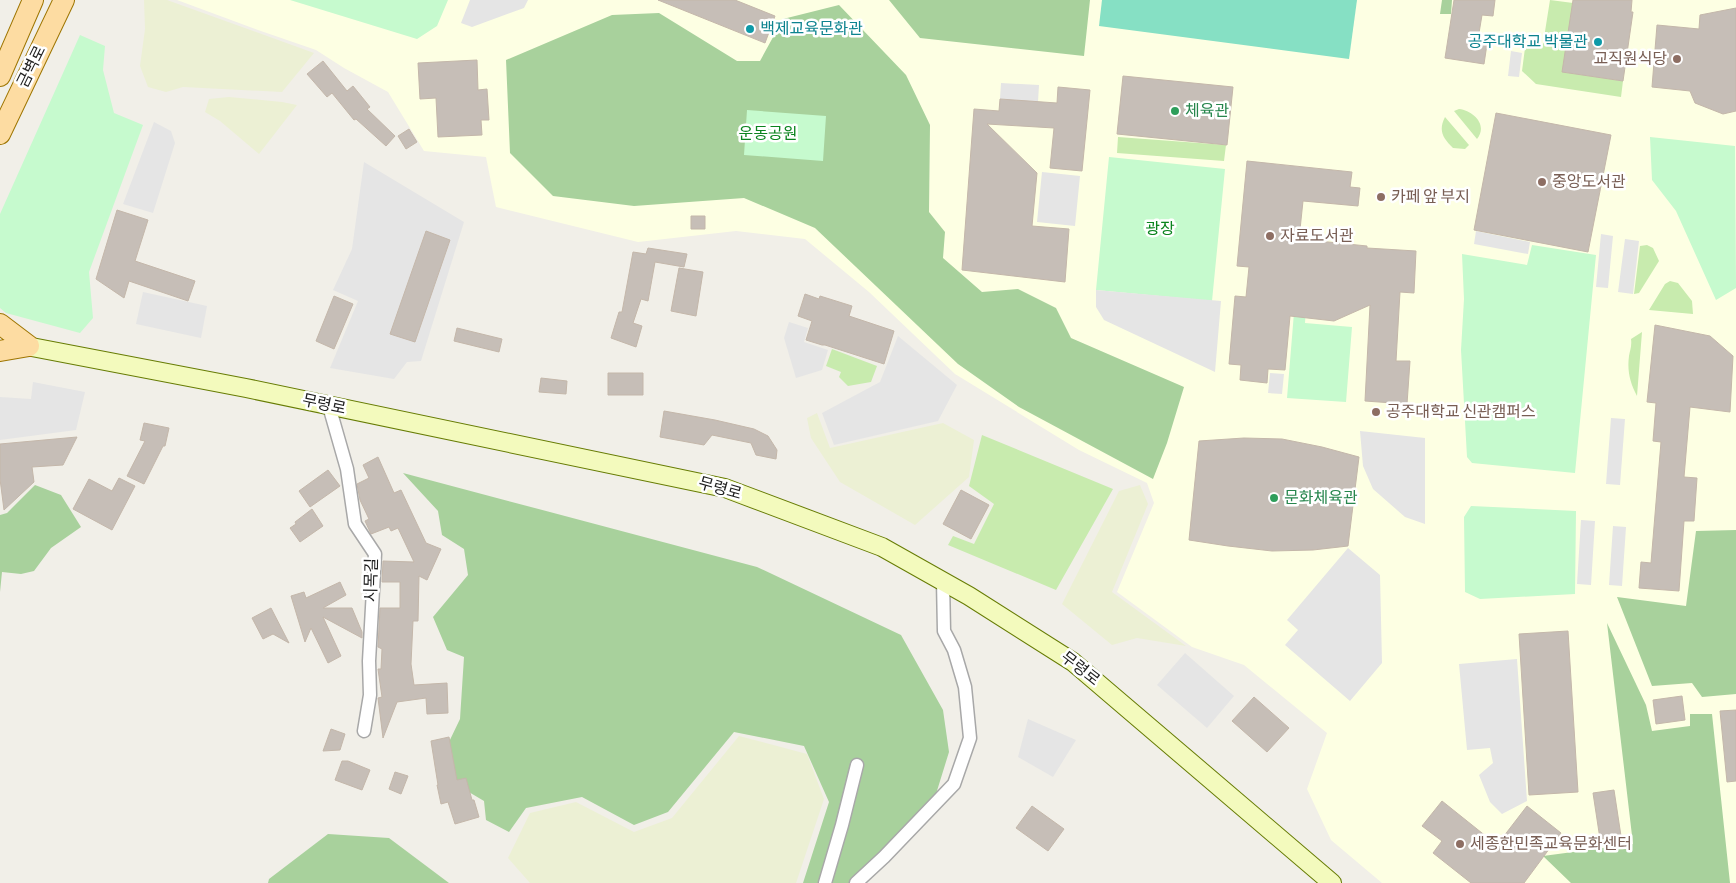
<svg xmlns="http://www.w3.org/2000/svg" width="1736" height="883" font-family="'Sofia Sans Condensed','Noto Sans KR',sans-serif">
  <rect width="100%" height="100%" fill="#f1efe8"/>
  <!-- education -->
  <path fill="#fdffe3" d="M177,0h1559v883h-354l-51,-43 -24,-51 20,-56 -83,-68 -52,-18 -75,-55 37,-89 -7,-20 -68,-33 -124,-76 -86,-82 -64,-53 -69,-8 -98,11 -142,-35 -10,-50 -62,-6 -36,-59 -44,-24 -28,-18 -58,-20z"/>
  <!-- farmland -->
  <path fill="#ecf0d4" d="M144,0h23l147,53 -32,39 -99,-5 -17,5 -18,-5 -8,-21 5,-37z
    M229,97l53,5 15,3 -38,49 -39,-33 -15,-9 4,-13z
    M817,413l13,35 113,-25 31,17 -5,37 -54,48 -75,-43 -29,-44 -4,-20z
    M1140,485l8,19 -36,88 74,54 -49,-8 -25,7 -50,-41 57,-113z
    M739,736l68,18 17,45 -28,84h-266l-22,-25 22,-45 46,-11 58,30 38,-14z"/>
  <!-- grass -->
  <path fill="#c8ebae" d="M1550,0l23,3 -10,69 60,9 -2,16 -85,-13 -14,-13 3,-23 18,-4z
    M1459,109c15,2 29,16 18,30l-23,-28z
    M1445,117l24,28 -4,4 -12,-1c-10,-10 -15,-17 -8,-31z
    M1118,137l108,8 -2,16 -107,-8z
    M1647,245l6,3 6,13 -20,32 -5,1 6,-48z
    M1670,281l8,2 14,18 1,13 -44,-4 16,-26z
    M1642,332l-5,64c-7,-13 -10,-25 -8,-40 1,-6 3,-10 2,-17z
    M832,349l45,17 -6,16 -23,4 -9,-9 2,-5 -15,-6z
    M982,435l131,54 -57,101 -108,-45 5,-9 21,8 20,-40 -25,-18z"/>
  <!-- forest -->
  <path fill="#a8d19c" d="M889,0h201l-6,56 -164,-18z
    M1442,0h10l-1,14h-11z
    M839,5l67,70 24,50 -1,87 16,20 -2,26 39,34 36,-3 38,19 15,30 113,49 -17,56 -14,36 -134,-72 -61,-43 -143,-136 -71,-30 -110,8 -81,-10 -43,-43 -4,-93 106,-45 47,-2 78,48h23l23,-42z
    M403,473l354,94 144,68 42,75 6,42 -13,42 -86,89h-47l26,-81 -25,-56 -70,-14 -66,80 -34,13 -52,-28 -56,11 -17,24 -23,-12 -2,-19 -32,-19 -4,-38 12,-25 4,-62 -17,-7 -14,-33 35,-42 -4,-26 -22,-14 -4,-24z
    M35,485l26,10 20,32 -30,21 -17,23 -13,3 -19,-2 -2,20v-77l7,-2z
    M1736,530v164l-34,3 -10,-14 -40,3 -35,-89 69,9 10,-75z
    M1607,623l39,82 6,26 38,-5v-12h22l18,169h-159l-28,-27 90,-12z
    M328,834l61,4 60,45h-181l1,-4z"/>
  <!-- park -->
  <path fill="#c6face" d="M290,0h158l-11,26 -20,13z
    M80,35l25,11 -2,24 11,43 29,12 -54,147 4,46 -13,15 -74,-20 -6,-5v-94z
    M747,110l79,6 -3,45 -79,-6z
    M1650,137l85,9 1,142 -20,12 -40,-89 -24,-31z
    M1109,157l116,12 -13,132 -116,-11z
    M1532,245l64,10 -21,218 -103,-10 -5,-6 -6,-107 3,-51 -2,-45 65,11z
    M1297,276l11,1 -3,46 47,4 -6,75 -59,-4z
    M1471,506l105,5 -1,83 -95,5 -15,-7 -1,-75z"/>
  <!-- pitch -->
  <path fill="#86e0c4" d="M1102,0h255l-8,59 -250,-33z"/>
  <!-- parking -->
  <path fill="#e5e5e5" d="M470,0h58l-4,8 -52,19 -11,-4z
    M1511,51l11,2 -3,24 -11,-1z
    M1001,83l38,2 -1,17 -38,-3z
    M154,122l17,9 4,12 -22,70 -30,-9z
    M364,162l100,60 -43,139 -14,1 -13,17 -64,-11 28,-67 -25,-11 19,-41z
    M1042,172l38,4 -5,50 -38,-4z
    M1476,231l54,11 -2,12 -54,-10z
    M1601,234l12,2 -5,52 -12,-1z
    M1625,239l14,2 -6,53 -15,-2z
    M1096,290l125,11 -6,71 -111,-52 -8,-13z
    M143,292l64,14 -6,32 -65,-14z
    M789,322l19,6 -4,14 24,8 -6,20 -26,8 -12,-40z
    M898,336l59,49 -19,36 -104,24 -12,-32 58,-31z
    M1270,373l14,1 -2,20 -14,-1z
    M33,382l52,10 -9,38 -76,10v-43l31,2z
    M1611,418l14,1 -5,66 -14,-1z
    M1360,431l65,7v86l-20,-7 -32,-28 -10,-23z
    M1581,520l14,1 -4,64 -14,-1z
    M1613,526l13,1 -4,59 -13,-1z
    M1348,548l32,27 2,88 -32,38 -65,-56 13,-15 -11,-10z
    M1185,653l49,43 -27,32 -50,-43z
    M1517,659l10,142 -25,13 -12,-12 -11,-27 14,-12 -3,-15 -23,2 -8,-86z
    M1028,719l48,21 -23,37 -35,-20z"/>
  <!-- building -->
  <path fill="#c6beb7" stroke="#c4b7aa" d="M658,0h77l40,16 -10,27z
    M1454,0h41l-2,16 -11,-1 -4,24 9,5 -3,20 -39,-6z
    M1573,0h59l-1,12h2l-10,69 -61,-9z
    M1736,8v103l-13,3 -28,-11 -5,-12 -38,-4 5,-62 42,4 1,-14z
    M477,60l1,30 9,-1 2,31h-8l1,15 -44,2 -2,-39 -16,1 -2,-36z
    M323,61l24,30 6,-5 17,21 -3,2 28,27 -9,10 -30,-27 -2,1 -22,-27 -5,4 -20,-23z
    M1123,76l110,11 -6,58 -110,-11z
    M1058,87l32,3 -8,81 -32,-3 4,-40 -67,-4 50,49 -5,53 37,3 -4,53 -103,-12 12,-161 25,2 1,-12 57,4z
    M1496,113l115,22 -23,117 -114,-22z
    M409,129l8,13 -11,7 -8,-13z
    M1247,161l105,11 -2,15 10,1 -2,18 -55,-5 -4,38 68,7v2l49,3 -2,42 -14,-1 -4,69h14l-3,43 -42,-3 5,-96 -36,16 -44,-5 -5,54 -17,-1 -1,14 -27,-3 1,-15 -12,-1 6,-68 11,1 3,-30 -12,-1z
    M117,210l31,10 -13,41 60,20 -7,20 -59,-20 -5,17 -28,-19z
    M691,216h14v13h-14z
    M426,231l24,9 -35,102 -25,-8z
    M648,248l39,6 -3,13 -29,-5 -7,39 -7,-2 -8,24 9,3 -6,21 -25,-9 8,-26h3l11,-60 13,2z
    M679,268l24,4 -7,44 -25,-5z
    M805,294l14,5 1,-3 32,10 -3,10 45,15 -10,33 -59,-19h-3l-16,-5 6,-19 -14,-5z
    M334,296l19,8 -19,45 -18,-8z
    M1655,325l55,11 23,20 -3,56 -40,-5 -6,70 13,1 -3,43h-10l-5,70 -40,-3 2,-26 10,1 10,-121 -8,-1 3,-38 -9,-1z
    M457,328l45,11 -3,13 -45,-11z
    M608,373h35v22h-35z
    M541,378l26,3 -1,13 -27,-2z
    M664,411l51,9 39,9 14,7 9,14 -1,9 -20,-4 -5,-12 -39,-8 -8,10 -44,-8z
    M144,423l25,5 -4,18h-2l-19,38 -17,-8 18,-35 -5,-1z
    M77,437l-14,28 -31,2 2,15 -30,28 -4,-31v-35z
    M1244,438l38,1 40,8 37,10 -11,89 -35,4 -41,1 -44,-5 -39,-6 10,-99z
    M378,457l16,36 7,-3 25,53 15,6 -14,31 -8,-4 -1,45h-5l-2,43 3,21 33,-2 1,30 -21,1 -1,-16 -29,4 -14,36 -5,-40 4,-1 -4,-28h3l1,-20 -4,-2 2,-39h20v-26h-18l1,-21 31,1 -16,-34 -7,3 -2,-4 -18,7 -6,-13 4,-2 -9,-19 -3,-16 12,-6 -6,-13z
    M328,470l12,16 -30,21 -11,-16z
    M119,478l16,8 -23,44 -39,-21 16,-30 23,12z
    M961,490l28,15 -18,34 -28,-15z
    M312,509l11,17 -23,16 -10,-14 6,-4 -1,-2z
    M340,582l6,13 -23,13h29l10,24v6l-39,-21 18,39 -13,7 -17,-35 -6,14 -14,-46 13,-4 2,6z
    M271,608l18,35 -16,-9 -10,5 -11,-21z
    M1568,631l10,161 -49,3 -10,-161z
    M1682,696l3,24 -29,4 -3,-24z
    M1254,697l35,31 -22,24 -35,-31z
    M1736,710v71l-9,1 -7,-71z
    M331,729l14,5 -5,16 -17,1z
    M449,737l8,43 9,-2 6,22h2l5,17 -24,7 -7,-22 -7,2 -4,-19h1l-7,-44z
    M342,761h6l22,9 -8,20 -27,-10z
    M395,772l13,4 -7,18 -12,-5z
    M1614,790l7,46 -21,3 -7,-46z
    M1442,801l55,44 30,-39 34,27 -37,50h-53l-38,-30 9,-12 -20,-15z
    M1032,806l32,23 -16,22 -32,-23z"/>
  <g fill="none" stroke-linecap="round" stroke-linejoin="round">
    <!-- minor casing -->
    <g stroke="#a8a8a8" stroke-width="15">
      <path id="minor" d="M329,406l18,63 8,55 20,30 -6,107 1,34 -6,36
        M825,883l17,-58 15,-60
        M856,883l28,-26 70,-73 16,-46 -5,-51 -11,-37 -10,-19 -1,-50"/>
    </g>
    <!-- secondary casing -->
    <g stroke="#677c04" stroke-width="20">
      <path id="secondary" d="M16,344l230,44 479,100 157,59 87,49 104,66 259,221"/>
    </g>
    <!-- primary casing -->
    <g stroke="#9e7500" stroke-width="22">
      <path id="primary" d="M0,76l33,-76
        M0,134l64,-134
        M0,324l29,22
        M0,351l29,-5"/>
    </g>
    <!-- minor -->
    <use href="#minor" stroke="#fff" stroke-width="12"/>
    <!-- secondary -->
    <use href="#secondary" stroke="#f3fabd" stroke-width="18"/>
    <!-- primary -->
    <use href="#primary" stroke="#fddca2" stroke-width="20"/>
  </g>
  <!-- markers -->
  <g fill="#0f9aa8" stroke="#fff" stroke-width="2">
    <circle cx="750" cy="29" r="5"/>
    <circle cx="1598" cy="42" r="5"/>
  </g>
  <g fill="#8d6e63" stroke="#fff" stroke-width="2">
    <circle cx="1677" cy="59" r="5"/>
    <circle cx="1542" cy="182" r="5"/>
    <circle cx="1381" cy="197" r="5"/>
    <circle cx="1270" cy="236" r="5"/>
    <circle cx="1376" cy="412" r="5"/>
    <circle cx="1460" cy="844" r="5"/>
  </g>
  <g fill="#2e9e5b" stroke="#fff" stroke-width="2">
    <circle cx="1175" cy="111" r="5"/>
    <circle cx="1274" cy="498" r="5"/>
  </g>
  <g text-anchor="middle" dominant-baseline="central" stroke-width="5" stroke-linejoin="round" paint-order="stroke">
    <!-- culture labels -->
    <g font-size="16" fill="#0d838f" stroke="#fff" text-anchor="start">
      <text x="760" y="29">백제교육문화관</text>
      <text x="1588" y="42" text-anchor="end">공주대학교 박물관</text>
    </g>
    <!-- education labels -->
    <g font-size="16" fill="#785e54" stroke="#fff" text-anchor="start">
      <text x="1667" y="59" text-anchor="end">교직원식당</text>
      <text x="1552" y="182">중앙도서관</text>
      <text x="1391" y="197">카페 앞 부지</text>
      <text x="1280" y="236">자료도서관</text>
      <text x="1386" y="412">공주대학교 신관캠퍼스</text>
      <text x="1470" y="844">세종한민족교육문화센터</text>
    </g>
    <!-- street labels -->
    <g font-size="16" fill="#212121" stroke="#fff">
      <text transform="translate(32 67) rotate(-64)">금벽로</text>
      <text transform="translate(324 405) rotate(12)">무령로</text>
      <text transform="translate(720 489) rotate(16)">무령로</text>
      <text transform="translate(372 580) rotate(-89)">시목길</text>
      <text transform="translate(1080 669) rotate(38)">무령로</text>
    </g>
    <!-- leisure labels -->
    <g font-size="16" fill="#27864d" stroke="#fff" text-anchor="start">
      <text x="1185" y="111">체육관</text>
      <text x="1284" y="498">문화체육관</text>
    </g>
    <!-- park labels -->
    <g font-size="16" fill="#0b841e" stroke="#fff">
      <text x="768" y="134">운동공원</text>
      <text x="1160" y="229">광장</text>
    </g>
  </g>
</svg>
